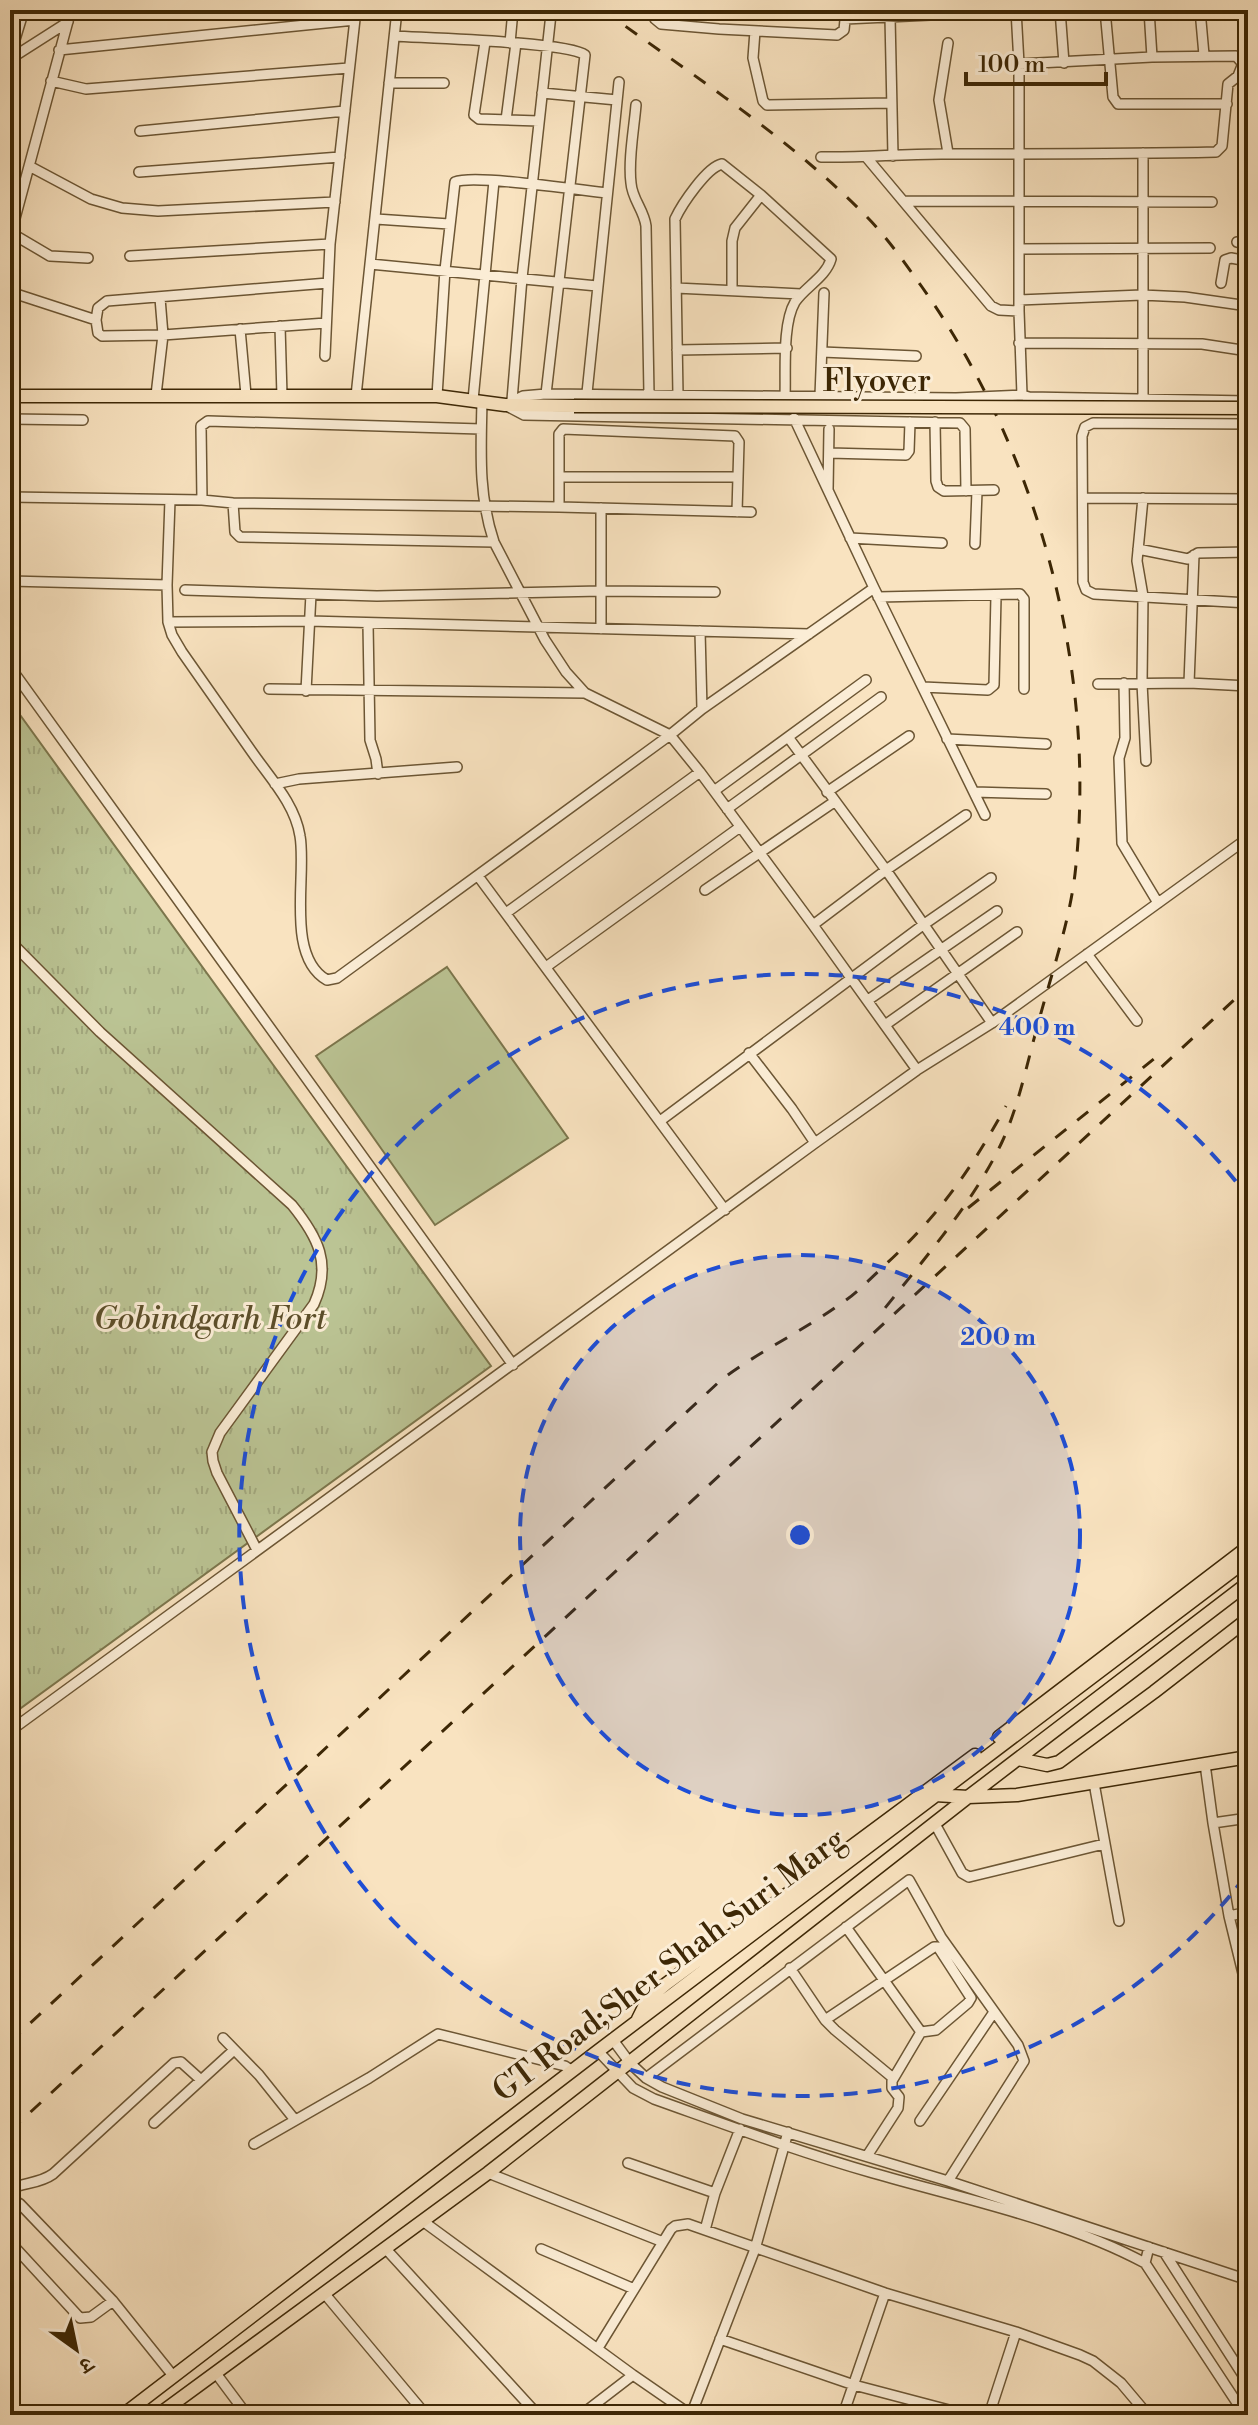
<svg xmlns="http://www.w3.org/2000/svg" width="1258" height="2425" font-family="'Libre Bodoni','Noto Serif Devanagari',serif">
  <defs>
    <pattern id="grass-tufts" width="24" height="20" patternUnits="userSpaceOnUse" patternTransform="scale(2)"><rect width="24" height="20" fill="#bbc494"/><path d="M3 7l-1-3M5 7V3M7 7l1-3M15 17l-1-3M17 17v-4M19 17l1-3" fill="none" stroke="#a2a87e"/></pattern>
  </defs>
  <rect width="100%" height="100%" fill="#f9e3c0"/>
  <filter id="stains"><feTurbulence type="fractalNoise" baseFrequency=".0025" numOctaves="4"/><feColorMatrix values="0 0 0 0 .2 0 0 0 0 .09 0 0 0 0 .02 0 0 0 .5 -.17"/></filter>
  <radialGradient id="worn" r=".72"><stop offset=".6" stop-color="#630" stop-opacity="0"/><stop offset="1" stop-color="#630" stop-opacity=".3"/></radialGradient>
  <!-- grass -->
  <path fill="url(#grass-tufts)" stroke="#7c764c" stroke-width="2" d="M10,701l481,665 -481,350z"/>
  <!-- pitch -->
  <path fill="#bbc494" stroke="#7c764c" stroke-width="2" d="M447,967l121,171 -133,87 -119,-169z"/>
  <g fill="none" stroke-linecap="round" stroke-linejoin="round">
    <!-- minor casing -->
    <g stroke="#6c5634" stroke-width="12">
      <path id="minor" d="M651,10l4,9 6,5 58,5 118,6 7,-5 2,-20
        M1016,10l3,54v247l3,84 7,2 219,4
        M1060,10l4,53
        M1105,10l8,87 5,7h109
        M1149,10l3,47
        M1200,10l4,45
        M890,17l3,139
        M845,19l171,-8
        M672,25l1,-15
        M755,31l-2,27 10,43 4,4 124,-2
        M395,36c30,2 174,6 190,19l-39,339
        M485,42l-11,73 5,4 60,2
        M510,43l3,-33
        M59,50l296,-30
        M10,56l14,-46
        M10,59l58,-37
        M1019,64l133,-7 84,-1 8,9
        M51,81l35,8 263,-21
        M389,83h55
        M542,93l75,7
        M636,105c-2,24 -8,55 -5,78 1,16 13,27 15,43l3,168
        M506,120l10,-77
        M140,131l205,-20
        M948,153l-9,-53 9,-57
        M1143,153v247
        M821,157c43,1 86,-4 130,-3 88,0 177,0 265,-2l6,-6 6,-62 10,-8 4,-10 6,-3
        M867,158l124,148 8,4 20,1
        M31,167l60,32 31,9 36,3 177,-9
        M139,172l201,-15
        M1244,191h4
        M904,201l308,1
        M376,219l73,5
        M11,233l39,23 38,2
        M10,237l61,-227
        M1237,242l11,2
        M1020,249l190,-1
        M130,256l200,-12
        M370,264l227,22
        M1221,283l4,-23 6,-2 17,3
        M676,288l125,6
        M732,290v-49l3,-13 26,-33
        M10,292l86,28 2,-12 9,-7 221,-18
        M1019,300l123,-5 43,2 63,9
        M96,320l2,13 4,3 61,-1 163,-12
        M280,326l2,70
        M240,329l6,66
        M1019,343l183,1 46,7
        M677,350l110,-2
        M822,352l94,4
        M325,356l5,-112 26,-234
        M587,393l32,-311
        M156,395l7,-60 -3,-37
        M678,395l-3,-176c7,-15 32,-52 47,-55l39,31 70,64c-5,18 -26,28 -36,43 -13,22 -9,69 -10,95l1,4
        M356,396l41,-386
        M437,396l8,-126 10,-88c19,-8 124,8 151,11
        M820,396l4,-103
        M473,400l21,-219
        M512,400l10,-122 29,-264
        M482,401c-1,50 -4,93 12,141l51,98 21,32 19,21 85,42 30,37 113,153 104,145
        M794,418l80,170 111,227
        M10,419l73,1
        M935,422l1,59 2,6 6,4 50,-1
        M1248,424l-155,-1 -8,4 -3,9 1,146 3,8 8,4 154,9
        M829,453l77,2 3,-4 1,-29
        M559,477h178
        M828,490l1,-61
        M966,491l-1,-62 -5,-6 -436,-8 -19,-10 18,-9 23,-2 410,4 66,-3
        M10,497l192,3 31,3 326,4 192,5
        M1083,498l165,1
        M1143,498l-6,63 6,35 -1,87 4,78
        M170,500l-3,85 1,37 4,13 10,17c23,33 47,67 70,100 18,26 43,52 48,84 7,39 -15,120 27,144l10,-2 333,-243 32,-26 172,-121
        M202,500l-1,-74 7,-5 273,8
        M233,503l2,29 5,5 254,5
        M559,507v-73l4,-5 172,7 4,6 -2,70
        M850,538l92,5
        M975,544l2,-53
        M1138,549l50,10 10,-6 50,-1
        M10,581l157,4
        M185,590l192,6 224,-5 114,1
        M878,597l142,-3 4,5v90
        M168,622l141,-1 500,13
        M368,624l2,116 6,19 2,15
        M601,629v-121
        M700,631l2,78
        M10,667l503,698
        M1124,683l1,55 -6,20 3,85 36,60
        M1189,683l5,-128
        M1098,684l91,-1 59,3
        M923,687l65,3 6,-5 2,-89
        M269,689l316,4
        M306,691l5,-97
        M788,737l98,133 106,153
        M947,739l99,5
        M275,784l24,-5 158,-12
        M714,791l152,-111
        M827,792l82,-56
        M974,792l72,2
        M727,809l154,-112
        M478,876l247,334
        M705,890l129,-88
        M506,913l194,-141
        M813,925l73,-55 80,-55
        M10,941l90,91 192,173c26,32 40,59 22,99l-94,129 -8,19 1,9 4,12 40,77
        M1087,954l50,67
        M546,967l194,-140
        M868,1000l129,-89
        M885,1025l132,-93
        M749,1053l43,56 23,34
        M660,1121l263,-196 68,-47
        M10,1731l805,-588 102,-73 75,-47 256,-185
        M1205,1764l8,59
        M1094,1783l25,138
        M1248,1818l-35,5 16,93 19,78
        M935,1824l27,49 7,4 135,-33
        M1229,1916l19,-4
        M846,1927l75,105 -29,49v7l7,9 -1,11 -31,48
        M790,1968l35,52 109,-73h4l33,51 -3,5 -32,27 -15,2
        M825,2020l10,10 58,48
        M223,2038l36,37 36,45
        M613,2040l17,23 16,15 16,9 80,32 206,62 300,99
        M598,2051l35,37 21,11c73,26 145,53 219,74 90,26 190,46 272,90
        M646,2078l263,-198 32,57 77,108 6,16 -76,120
        M920,2121l74,-109
        M154,2123l80,-73
        M254,2144l115,-66 69,-44 127,32 8,5
        M628,2163l87,30
        M488,2173l175,69
        M10,2189c15,-7 29,-5 43,-15l121,-111 7,-1 20,18
        M10,2198l10,6 93,97 61,76
        M424,2222l209,153 58,40 64,-166 33,-117
        M705,2230l10,-37 25,-64
        M10,2242l70,76 11,-1 22,-16
        M1149,2247l-4,16 100,152
        M385,2248l153,167
        M541,2249l93,40
        M1164,2252l84,131
        M324,2293l102,122
        M720,2339l134,46 114,30
        M598,2348l73,-119 4,-3 13,-2 197,69 131,39 64,23 13,6 28,22 27,32
        M215,2372l32,43
        M581,2415l52,-40
        M843,2415l42,-122
        M989,2415l27,-83"/>
    </g>
    <!-- major casing -->
    <g stroke="#3d2705" stroke-width="15">
      <path id="major" d="M10,396h427l68,9 69,1
        M999,1737l249,-190
        M1018,1759l29,6 12,-3 95,-70 94,-73
        M935,1795l33,2 49,-2 231,-38
        M638,2019l10,-20 18,-15 309,-229
        M123,2415l475,-364 650,-492
        M158,2415l330,-242 480,-376 280,-214"/>
    </g>
    <!-- minor -->
    <use href="#minor" stroke="#fbedd6" stroke-width="9"/>
    <!-- major -->
    <use href="#major" stroke="#f9e3c0" stroke-width="12"/>
    <!-- rail -->
    <path stroke="#3d2705" stroke-width="3" stroke-dasharray="14 14" stroke-linecap="butt" d="M603,10c89,65 184,126 262,205 21,21 40,48 57,72 117,165 176,386 153,587 -6,50 -24,101 -37,150 -11,39 -19,81 -36,118 -29,62 -83,123 -125,176
      M968,1208l187,-150
      M10,2042l711,-662c37,-28 80,-48 118,-75 17,-11 31,-26 46,-40 55,-51 85,-94 121,-159
      M10,2131l1238,-1144"/>
    <!-- minor-bridge casing -->
    <g stroke="#6c5634" stroke-width="12" stroke-linecap="butt">
      <path id="minor-bridge" d="M10,2188l6,7"/>
    </g>
    <!-- major-bridge casing -->
    <g stroke="#3d2705" stroke-width="15" stroke-linecap="butt">
      <path id="major-bridge" d="M574,406l674,2"/>
    </g>
    <!-- minor-bridge -->
    <use href="#minor-bridge" stroke="#fbedd6" stroke-width="9"/>
    <!-- major-bridge -->
    <use href="#major-bridge" stroke="#f9e3c0" stroke-width="12"/>
  </g>
  <!-- distance rings -->
  <circle cx="800" cy="1535" r="280" fill="#1d4ed8" fill-opacity=".12"/>
  <g fill="none" stroke="#1d4ed8" stroke-width="4" stroke-dasharray="14 10">
    <circle cx="800" cy="1535" r="280"/>
    <path d="M1245 1877A561 561 0 1 1 1245 1193"/>
  </g>
  <g text-anchor="middle" dominant-baseline="central" stroke-width="6" stroke-linejoin="round" paint-order="stroke">
    <!-- street labels -->
    <g font-size="32" fill="#3d2705" stroke="#fbedd6">
      <text x="877" y="381">Flyover</text>
      <text transform="translate(669 1965) rotate(-37)">GT Road;Sher Shah Suri Marg</text>
    </g>
    <!-- park labels -->
    <g font-size="32" font-style="italic" fill="#5c4e29" stroke="#fbedd6">
      <text x="210" y="1319">Gobindgarh Fort</text>
    </g>
  </g>
  <circle cx="800" cy="1535" r="12" fill="#1d4ed8" stroke="#fbedd6" stroke-width="4"/>
  <g font-size="24" text-anchor="middle" font-weight="bold" fill="#1d4ed8" stroke="#fbedd6" stroke-width="6" stroke-linejoin="round" paint-order="stroke">
    <text x="1037" y="1035">400 m</text>
    <text x="998" y="1345">200 m</text>
  </g>
  <!-- margin -->
  <rect width="1258" height="2425" fill="none" stroke="#f9e3c0" stroke-width="40"/>
  <rect x="12" y="12" width="1234" height="2401" fill="none" stroke="#3d2705" stroke-width="4"/>
  <rect x="20" y="20" width="1218" height="2385" fill="none" stroke="#3d2705" stroke-width="2"/>
  <!-- north arrow -->
  <g transform="translate(76 2349) rotate(147)" stroke="#fbedd6" stroke-width="6" paint-order="stroke">
  <path d="M0-6L14 30L0 20L-14 30Z" fill="#3d2705"/>
  <text y="-12" font-size="22" font-weight="bold" text-anchor="middle" fill="#3d2705">उ</text>
  </g>
  <!-- scale -->
  <path d="M966 72v12h140v-12" fill="none" stroke="#3d2705" stroke-width="4"/>
  <text x="978" y="72" font-size="24" fill="#3d2705" stroke="#fbedd6" stroke-width="6" paint-order="stroke">100 m</text>
  <rect width="100%" height="100%" filter="url(#stains)"/>
  <rect width="100%" height="100%" fill="url(#worn)"/>
</svg>
